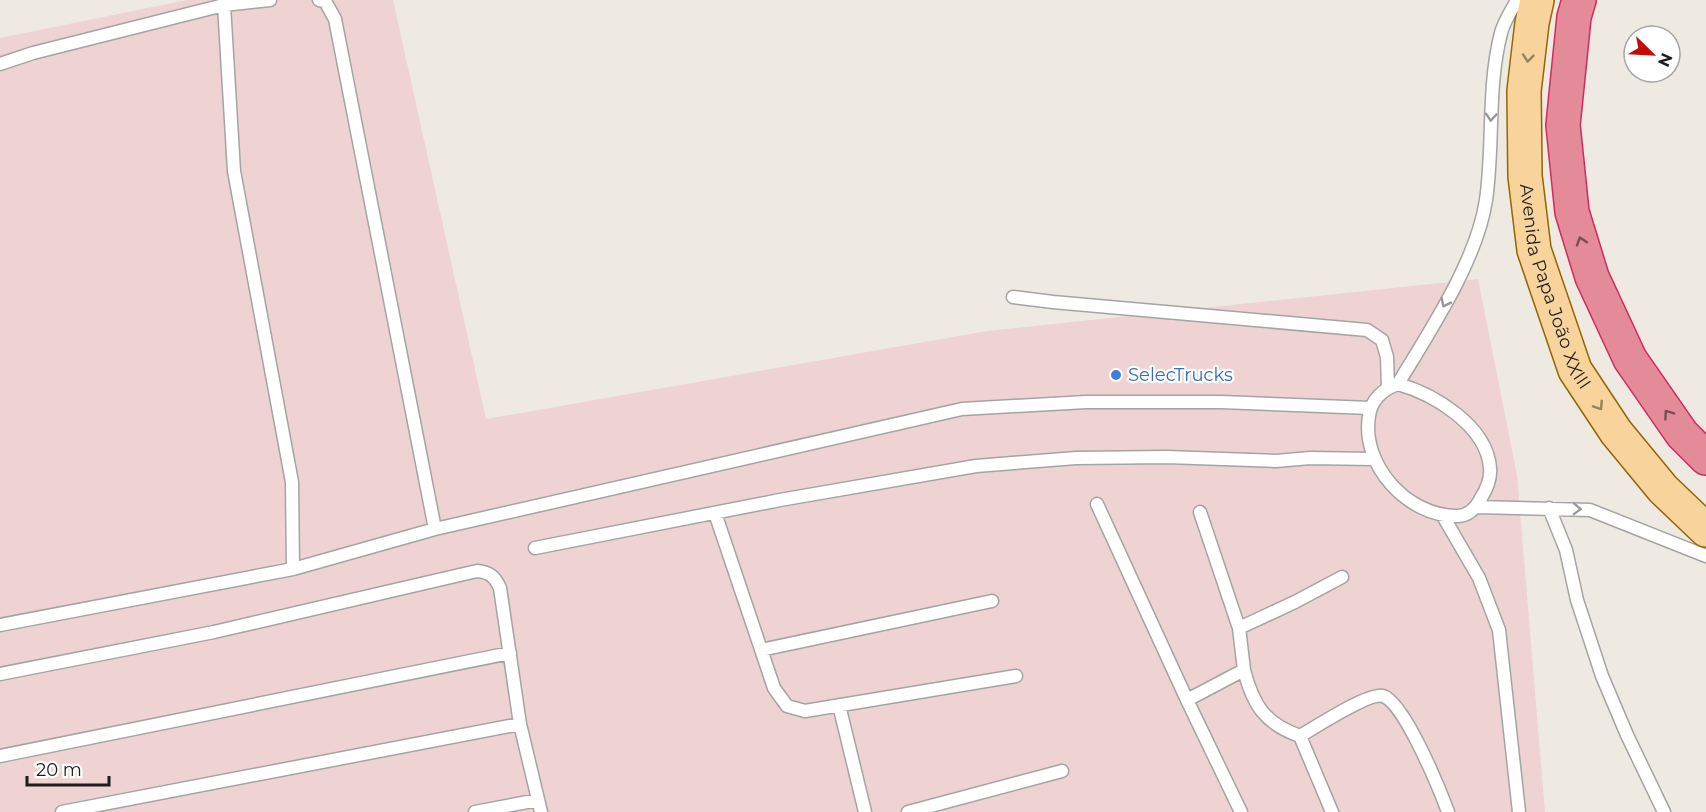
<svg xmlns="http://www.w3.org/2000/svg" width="1706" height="812" font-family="Montserrat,sans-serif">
  <rect width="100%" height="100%" fill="#eeeae2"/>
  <!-- commercial -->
  <path fill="#efd3d2" d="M187,0h206l93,419 501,-88 491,-52 39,196 28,337h-1545v-774z"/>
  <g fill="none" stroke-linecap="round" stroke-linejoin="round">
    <!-- lane casing -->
    <g stroke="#a4a4a4" stroke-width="15">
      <path id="lane" d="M319,0l6,1 10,18 100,510
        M224,5l46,-5
        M0,64l33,-11 191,-48 10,166 58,311 1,87
        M1013,297l40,5 314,28 15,10 5,17 1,30
        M1398,384c31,-52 79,-123 88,-184 8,-55 1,-113 15,-167 3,-12 11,-23 16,-33
        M1398,384c36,10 89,42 92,84 1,10 -4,22 -9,30 -5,10 -12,18 -24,18 -50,0 -96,-51 -88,-100 2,-16 14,-27 29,-32z
        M1097,504l90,196 54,112
        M1477,507l113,3 116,46
        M1549,508l17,42 11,50 25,76 25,59 37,77
        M715,513l59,175 13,18 18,5 211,-35
        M1443,516l36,62 20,52 20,182
        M535,548l245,-48 196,-34 100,-8 91,-1 109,4 34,-3 64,1
        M0,625l293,-56 142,-40 527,-120 124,-7h135l149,6
        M1239,628l56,-26 47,-25
        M761,650l231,-49
        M1244,670c9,35 21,54 56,66
        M0,674l214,-42 263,-61c13,1 18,6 23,17l20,136 21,88
        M1187,700l57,-30 -5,-42 -39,-116
        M839,705l26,107
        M0,756l510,-103
        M62,812l458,-88
        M475,812l63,-12
        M908,812l154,-41
        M1332,812l-32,-76c14,-8 69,-44 83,-40 21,6 57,94 65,116"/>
    </g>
    <!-- primary casing -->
    <g stroke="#926603" stroke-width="36">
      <g id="primary">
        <path id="s1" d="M1537,0l-5,23 -8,68 1,85 9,74 41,120 41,62 47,57 43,41"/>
      </g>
    </g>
    <!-- highway casing -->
    <g stroke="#d4275f" stroke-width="36">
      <path id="highway" d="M1579,0l-5,17 -11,108 9,87 20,65 38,82 52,75 24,24"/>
    </g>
    <!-- lane -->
    <use href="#lane" stroke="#fff" stroke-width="12"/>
    <!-- primary -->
    <use href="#primary" stroke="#f9d39c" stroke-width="33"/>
    <!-- highway -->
    <use href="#highway" stroke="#e48b9a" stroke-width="33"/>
  </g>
  <!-- one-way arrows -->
  <defs><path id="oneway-chevron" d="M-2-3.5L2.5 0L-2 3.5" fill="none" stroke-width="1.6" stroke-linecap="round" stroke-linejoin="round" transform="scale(1.5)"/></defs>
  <g stroke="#968163">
    <use href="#oneway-chevron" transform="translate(1528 58) rotate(96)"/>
    <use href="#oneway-chevron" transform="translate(1599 406) rotate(57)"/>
  </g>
  <g stroke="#999">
    <use href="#oneway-chevron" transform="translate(1491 117) rotate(94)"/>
    <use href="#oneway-chevron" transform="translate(1445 303) rotate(117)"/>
    <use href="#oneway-chevron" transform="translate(1577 509) rotate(2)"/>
  </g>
  <g stroke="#774e55">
    <use href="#oneway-chevron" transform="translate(1581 241) rotate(-108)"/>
    <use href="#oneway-chevron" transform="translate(1668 414) rotate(-125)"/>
  </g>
  <!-- markers -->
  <circle fill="#3f7fe0" stroke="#fff" stroke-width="2" cx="1116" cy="375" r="6"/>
  <g text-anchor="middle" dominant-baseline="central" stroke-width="4.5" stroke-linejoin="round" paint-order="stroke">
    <!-- street labels -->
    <g font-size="18" fill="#1d1d1d" stroke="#fff">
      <text stroke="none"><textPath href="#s1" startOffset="292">Avenida Papa João XXIII</textPath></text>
    </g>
    <!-- shop labels -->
    <g font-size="18" fill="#366cbe" stroke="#fff" text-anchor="start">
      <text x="1128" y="375">SelecTrucks</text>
    </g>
  </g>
  <!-- north arrow -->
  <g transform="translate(1652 54) rotate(114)"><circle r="28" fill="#ffffff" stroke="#a5a5a5" stroke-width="1.5"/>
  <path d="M0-4.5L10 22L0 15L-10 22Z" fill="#c50904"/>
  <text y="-9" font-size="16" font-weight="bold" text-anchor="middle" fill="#1d1d1d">N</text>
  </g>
  <!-- scale -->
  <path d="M27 776v9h82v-9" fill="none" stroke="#1d1d1d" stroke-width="3"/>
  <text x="36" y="776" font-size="18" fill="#1d1d1d" stroke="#ffffff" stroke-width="4.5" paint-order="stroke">20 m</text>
</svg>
